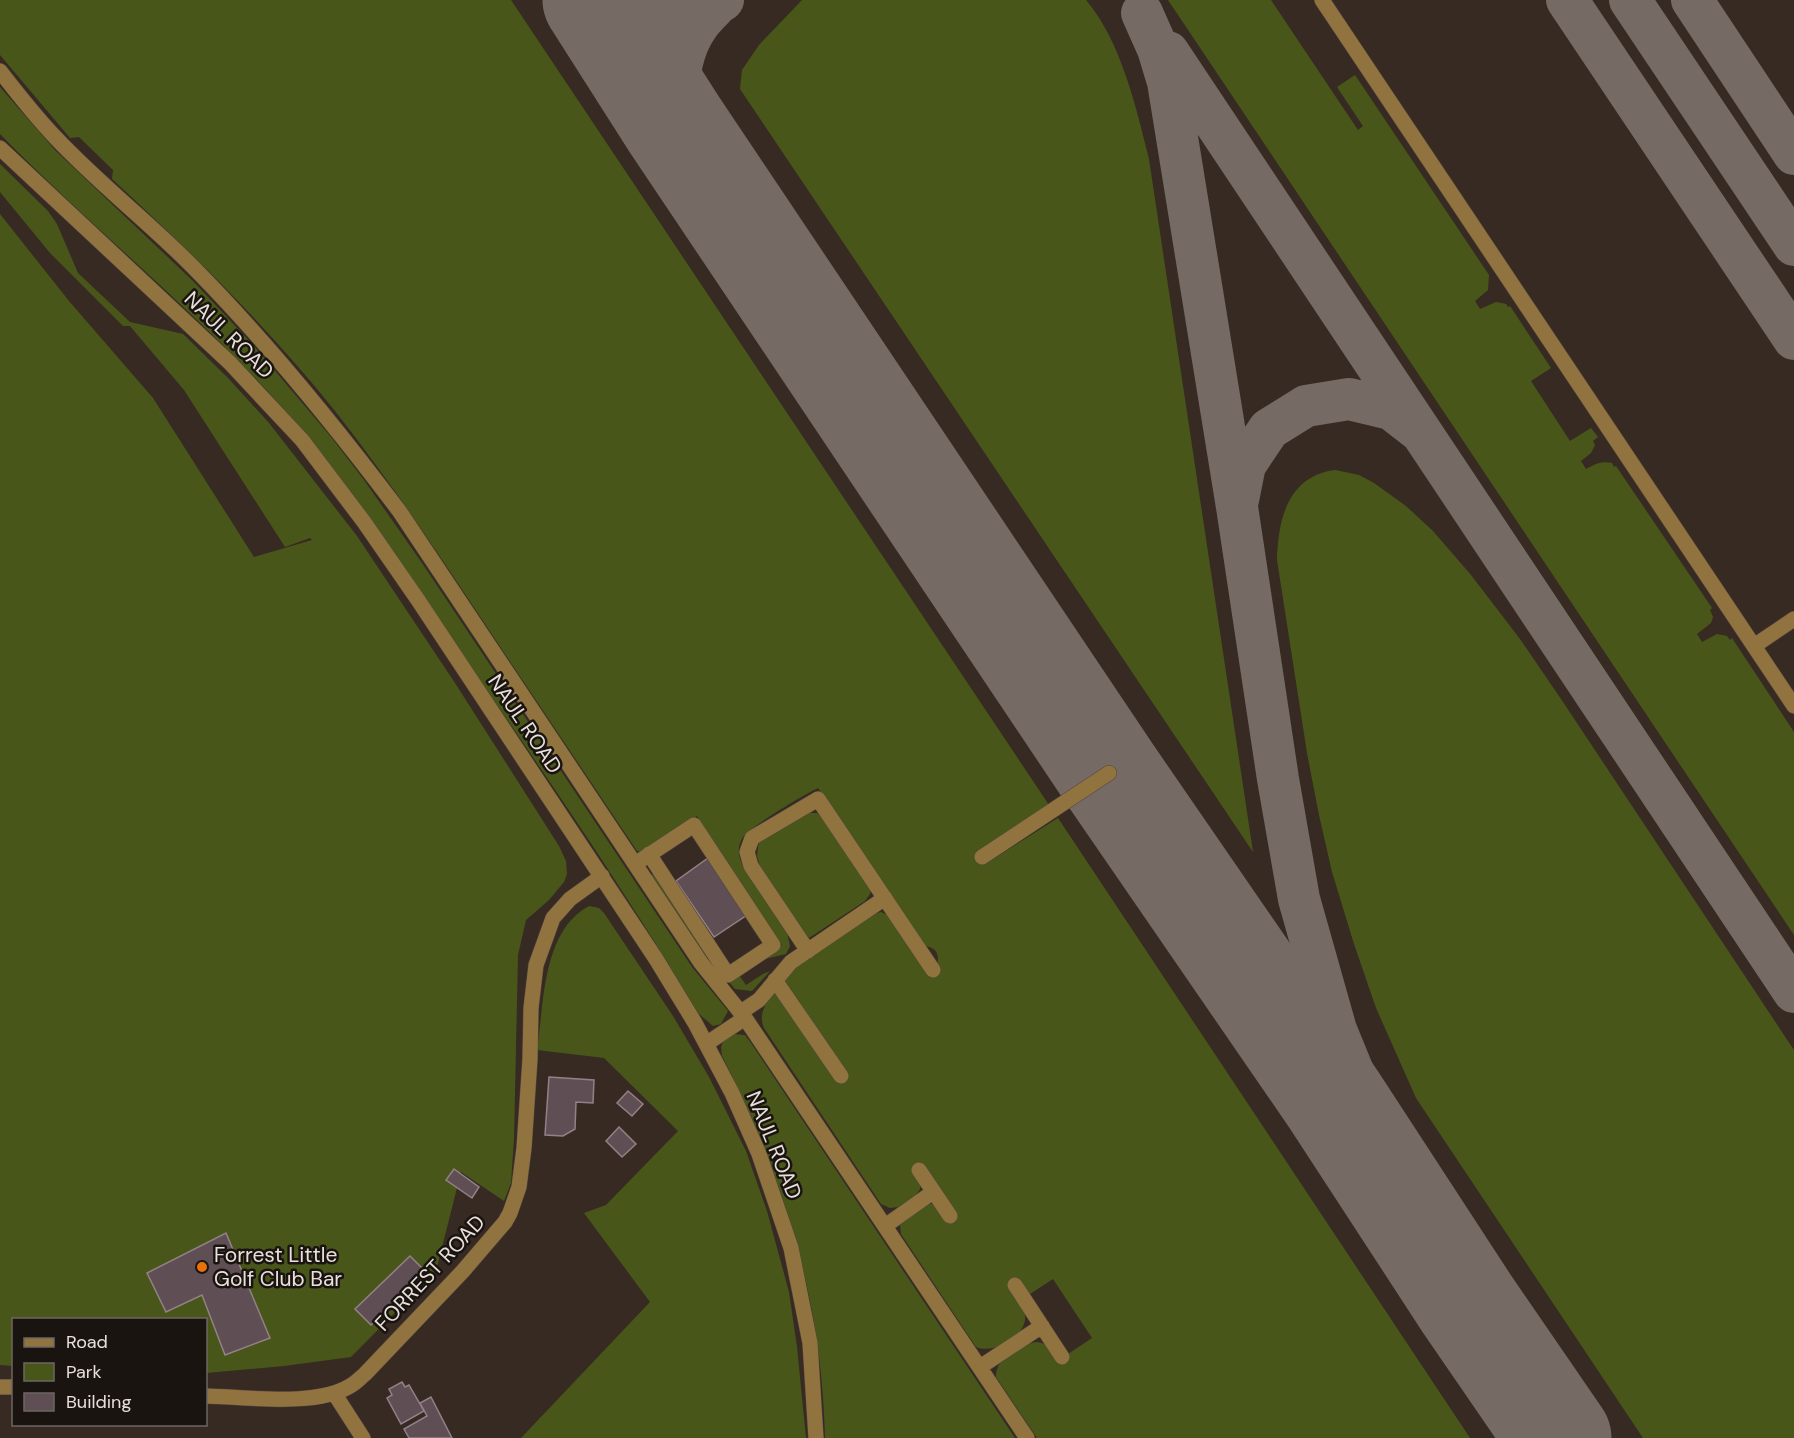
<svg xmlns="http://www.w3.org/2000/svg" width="1794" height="1438" font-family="'DM Sans',sans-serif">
  <rect width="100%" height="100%" fill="#372a23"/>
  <!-- green -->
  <path fill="#485719" d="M0,0h511l538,805 -62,58 71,-45 412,620h-433l-41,-61c0,-5 1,-10 4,-14 5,-6 30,-22 37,-21 11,1 16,10 22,18l33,-22 -39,-59 -23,15 -10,-14 -11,7c6,8 16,19 16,29 2,20 -31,39 -49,31l-75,-113 -1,-10 29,-21 26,9 -30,-47 -5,24 -4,6 -18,12 -8,1 -9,-4 -117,-176c-6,-14 2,-24 9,-36l10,2 64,78 -63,-93 6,-8 84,-57 7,-2 6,3 50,50c3,-11 -1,-18 -13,-19l-106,-158c-13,6 -68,39 -75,49 -6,9 -5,18 -1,27l45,68 3,14 -4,8 -21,5 -1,-1 18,-13 -85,-129 -55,36 -5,-1c-52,-78 -104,-155 -156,-233 -47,-71 -94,-141 -146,-207 -67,-84 -144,-159 -223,-232l1,-9 -34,-33 -9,1 -70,-83z
    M802,0h284c35,41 50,107 63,159l104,693 -513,-763 2,-19 17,-25z
    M1168,0h103l87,130 5,-4 -26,-39 18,-12 134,200 -1,15 -13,11 5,8 16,-7 10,2 2,3 2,-1 41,62 -20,13 39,60 21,-13 7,9 -5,4 2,4 -4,8 -10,8 5,8c10,-5 15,-8 26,-6l2,4 2,-1 96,142 -2,2 3,7 -2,6 -14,11 5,8 15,-8 10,2 3,4 2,-2 62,94v203z
    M0,87l55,63 139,132 60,64 77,91 33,43 58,83 270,404 36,44 -7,13 -8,2 -15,-13c-81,-136 -172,-267 -263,-397 -50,-70 -97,-145 -154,-210 -87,-97 -190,-179 -281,-272z
    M0,164l48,47 9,13 21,49 52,49 53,12 45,44 41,45 88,113 98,147 104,163 7,15 1,13 -3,8 -15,18 -23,20 -8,35 -4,184 -3,44 -7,18 -43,-29 -25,99 -85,86 -67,9 -78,7v-53h-192l-1,46 -13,-1v-1151l69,87 84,97 101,159 58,-17 -2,-2 -25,9 -101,-157 -54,-64h-7l-73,-73 -50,-61z
    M1335,470l24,5 15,8 32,23 27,25 38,44 49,64 43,63 231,348v388h-151l-227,-340 -40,-90 -22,-64 -22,-72 -13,-57 -12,-62 -30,-193c1,-41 11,-84 58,-90z
    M805,813h12l9,6 46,68 -2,7 -5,7 -56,37 -49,-71 -3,-12 2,-14z
    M656,872l73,108 10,-5 7,10 17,-11 7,-3 -18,20 -17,-2 -35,-41 -49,-73z
    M589,906l10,2 5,5 69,103 36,61 37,74 21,60 22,81 8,55 9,91h-285l129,-136 -66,-89 22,-8 72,-74 -74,-73 -67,-8c7,-46 5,-119 52,-144z
    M732,1034l13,1 6,8 264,395h-190c-3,-137 -41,-261 -103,-382 -2,-12 0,-16 10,-22z"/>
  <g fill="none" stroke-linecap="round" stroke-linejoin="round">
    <!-- taxiway -->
    <path stroke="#766a64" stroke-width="42" d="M599,0c42,15 84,27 124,0
      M1567,0l227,339
      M1630,0l164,245
      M1692,0l102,154
      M1142,13l16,36 10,33 69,425 41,272 21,120 37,131 53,130 78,144
      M1168,52l626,940
      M674,124c5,-33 3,-68 23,-97 5,-8 13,-15 19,-22
      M1238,500l7,-35 24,-36 37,-23 43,-7 42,10 27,21"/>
    <!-- runway -->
    <path stroke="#766a64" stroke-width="105" d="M595,0l79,124 435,649 225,327 133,204 92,134"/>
  </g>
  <!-- building -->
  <path fill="#5f4f54" stroke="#938187" stroke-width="1.5" d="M708,858l39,57 -33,22 -38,-56z
    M549,1077l45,3 -1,23 -17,-1 -1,27 -12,7 -18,-1z
    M628,1091l15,13 -11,12 -15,-13z
    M619,1127l17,17 -14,13 -16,-16z
    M454,1169l25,18 -7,11 -26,-18z
    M226,1233l44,105 -45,17 -23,-60 -36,17 -19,-39z
    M410,1256l16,16 -55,53 -16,-16z
    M402,1382l3,5 4,-2 15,26 -23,13 -14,-26 5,-3 -3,-6z
    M431,1397l21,41h-43l-5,-9 23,-13 -7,-13z"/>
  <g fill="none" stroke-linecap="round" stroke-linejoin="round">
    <!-- minor casing -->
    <g stroke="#534740" stroke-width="16">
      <path id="minor" d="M1322,0l472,706
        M0,71c17,22 36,46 55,66 44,47 95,86 139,131 75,76 142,159 206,244l301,451 44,55 282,420
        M0,148l230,215 72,77 62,82 54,78 238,359 39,64 37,70 27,61 32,94 19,95 6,95
        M1754,646l40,-27
        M982,857l127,-84
        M635,864l59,-39 79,120 -45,30 -79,-121
        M808,951l-57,-85 -4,-14 5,-14 66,-39 115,171
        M775,980l66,96
        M741,1012l18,-12 32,-38 94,-64
        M706,1044l39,-26
        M919,1170l31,46
        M885,1226l48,-34
        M1015,1285l47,72
        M980,1367l62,-41
        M0,1387h14
        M334,1393l29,45
        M206,1396c40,1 110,11 144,-10 6,-3 10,-8 15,-12l98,-103 42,-49 5,-9 9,-26 5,-39 6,-89 1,-51 5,-43 17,-47 17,-19 32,-23"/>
    </g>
    <!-- minor -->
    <use href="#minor" stroke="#90733f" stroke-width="15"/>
  </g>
  <!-- markers -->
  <circle fill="#e8710a" stroke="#1a1411" stroke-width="2" cx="202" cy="1267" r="6"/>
  <g text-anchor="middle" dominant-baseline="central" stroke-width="5" stroke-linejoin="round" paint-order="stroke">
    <!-- street labels -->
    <g font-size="21" fill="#e9e0db" stroke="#1a1411">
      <text transform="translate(229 335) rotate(44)">NAUL ROAD</text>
      <text transform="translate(525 724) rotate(56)">NAUL ROAD</text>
      <text transform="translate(774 1145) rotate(68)">NAUL ROAD</text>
      <text transform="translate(430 1273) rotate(-47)">FORREST ROAD</text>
    </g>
    <!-- poi labels -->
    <g font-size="21" fill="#e9e0db" stroke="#1a1411" text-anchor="start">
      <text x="214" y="1255">Forrest Little<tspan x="214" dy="24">Golf Club Bar</tspan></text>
    </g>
  </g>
  <!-- legend -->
  <rect x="12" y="1318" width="195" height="108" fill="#1a1411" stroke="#6d6662" stroke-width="1.5"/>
  <rect x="24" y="1338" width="30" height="9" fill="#90733f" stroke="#6d6662" stroke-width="1.5"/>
  <text x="66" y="1348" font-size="18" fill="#e9e0db">Road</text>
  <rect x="24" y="1363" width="30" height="18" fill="#485719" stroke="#6d6662" stroke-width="1.5"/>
  <text x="66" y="1378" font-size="18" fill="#e9e0db">Park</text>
  <rect x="24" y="1393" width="30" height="18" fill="#5f4f54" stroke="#6d6662" stroke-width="1.5"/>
  <text x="66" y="1408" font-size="18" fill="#e9e0db">Building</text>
</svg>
